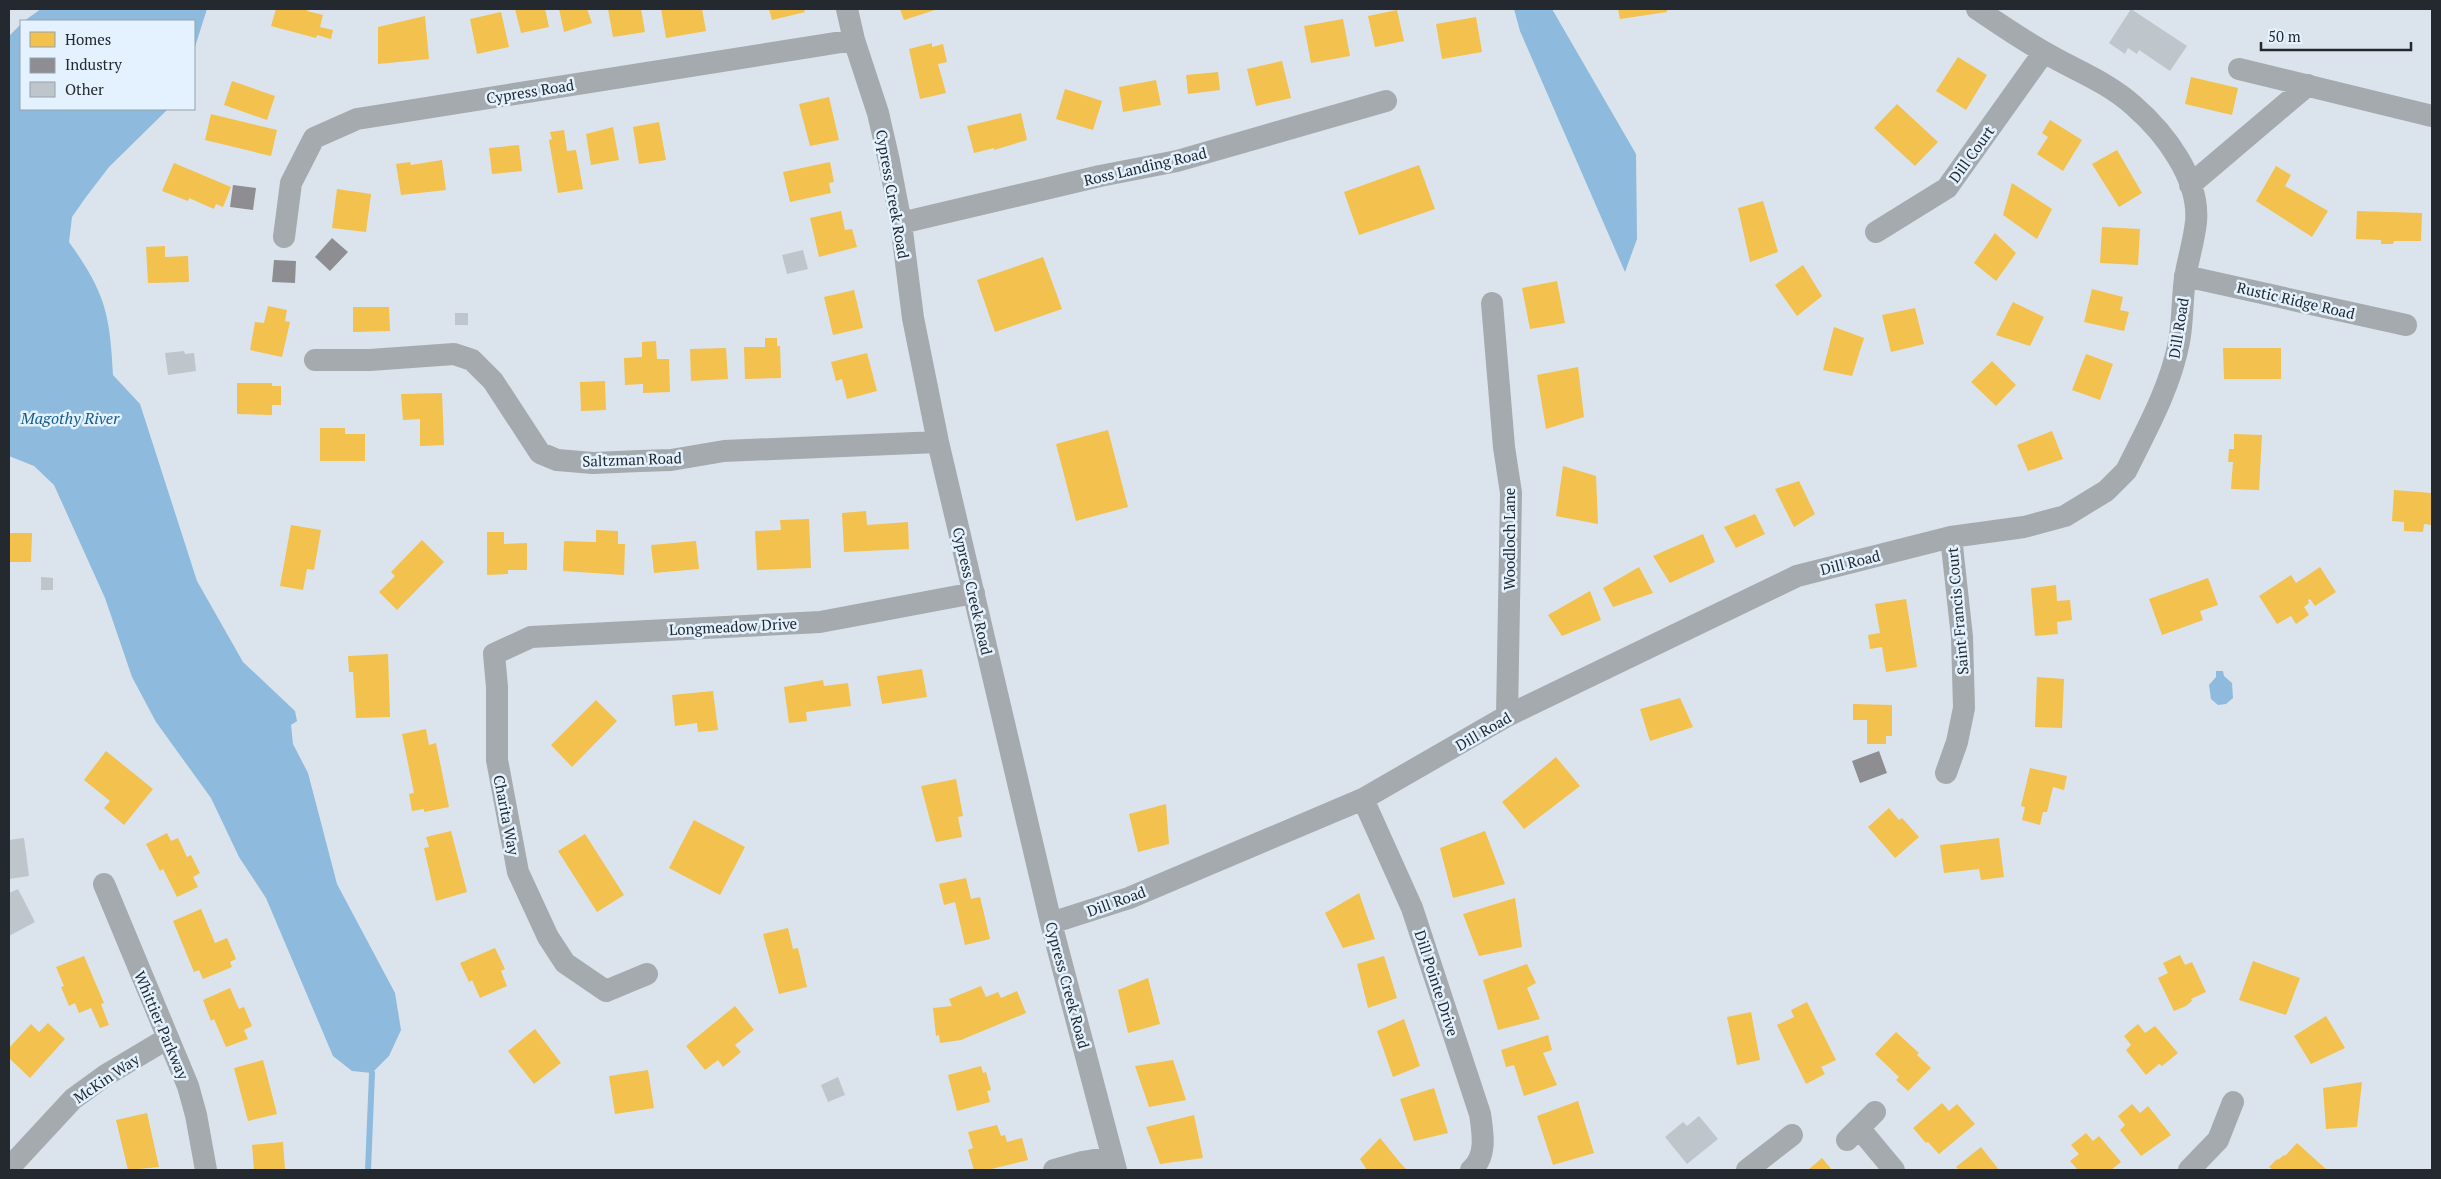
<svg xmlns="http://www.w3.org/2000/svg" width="2441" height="1179" font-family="'PT Serif',serif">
  <rect width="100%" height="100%" fill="#dbe4ec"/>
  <!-- water -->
  <path fill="#8dbadd" d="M41,9h166l-13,41v-29h-170z
    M1514,9h38l84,145 1,85 -12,33 -105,-241z
    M21,24v85h147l-59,58 -23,30 -14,20 -3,25c36,50 41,72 44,133l27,29 57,177 46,81 52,49 2,10 -6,4 2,19 15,29 29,111 58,109 6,37 -12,26 -17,17 -20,-2 -19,-15 -67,-158 -27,-41 -28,-59 -55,-76 -24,-45 -27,-79 -51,-113 -20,-19 -25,-10v-420z
    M2216,671h7l1,5 8,7 1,15 -7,6 -8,1 -7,-6 -2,-14 7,-8z"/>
  <!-- homes -->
  <path fill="#f2c14e" d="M276,9h32l-1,2 16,4 -3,12 13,3 -2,9 -14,-4 -1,3 -45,-12z
    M515,9h30l4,18 -28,6z
    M559,9h28l5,14 -28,9z
    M608,9h33l4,23 -32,5z
    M661,9h41l4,22 -40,7z
    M769,9h35l1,3 -33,8z
    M900,9h38l-34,11z
    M1618,9h49v3l-47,7z
    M1397,10l7,31 -29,6 -7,-31z
    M501,12l8,35 -32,7 -7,-35z
    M425,16l4,43 -51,5v-37z
    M1476,17l6,35 -40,7 -6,-35z
    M1343,19l7,37 -39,7 -7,-37z
    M932,43v4l11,-3 4,18 -9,2 8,29 -26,6 -11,-50z
    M1958,57l29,18 -21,35 -30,-19z
    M1282,61l9,37 -35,8 -9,-37z
    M1218,72l2,18 -32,4 -2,-19z
    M2191,77l47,11 -6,27 -47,-11z
    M1156,80l5,25 -38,7 -4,-25z
    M232,81l43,15 -8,24 -43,-15z
    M1065,89l37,12 -9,29 -37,-11z
    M829,97l10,43 -29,6 -11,-42z
    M1897,104l41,38 -23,24 -41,-38z
    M1021,113l6,27 -33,10v-2l-20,5 -7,-27z
    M211,114l66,16 -6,26 -66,-16z
    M2050,120l32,20 -19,31 -26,-17 11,-17 -6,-4z
    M659,122l7,38 -27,4 -6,-37z
    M613,127l6,33 -28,5 -5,-31z
    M564,130l3,21 9,-1 7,39 -25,4 -9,-53 3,-1 -2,-7z
    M519,145l3,26 -30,3 -3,-26z
    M2117,150l25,43 -23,14 -27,-43z
    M442,160l4,30 -45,5 -5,-31 14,-2 1,3z
    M830,162l4,20 -5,1 2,10 -41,9 -7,-30z
    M174,163l57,24 -8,20 -7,-3 -2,5 -25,-11 -1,3 -26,-10z
    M1419,165l16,44 -76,26 -15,-43z
    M2276,166l15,9 -6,11 43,25 -16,26 -56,-36z
    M2012,183l40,26 -15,30 -34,-24z
    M337,189l34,5 -5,38 -34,-4z
    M1763,201l15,51 -28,10 -12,-54z
    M841,211l4,19 7,-1 5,18 -38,10 -9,-39z
    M2357,211l65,2 -1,28h-27l-1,3h-12v-4l-25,-1z
    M2102,227l38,2 -2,36 -38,-2z
    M1995,233l21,20 -20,28 -22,-18z
    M165,246v11l23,-1 1,26 -41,1 -2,-36z
    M1043,257l19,52 -67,23 -18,-52z
    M1803,265l19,31 -25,20 -22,-31z
    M1557,281l8,42 -35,6 -8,-41z
    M2092,289l31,8 -3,13 9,2 -5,19 -40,-9z
    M854,290l9,38 -30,7 -9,-38z
    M2013,302l31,15 -14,29 -34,-11z
    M268,306l19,4 -2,11 5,1 -8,35 -32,-7 5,-28 9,1z
    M353,307h36l1,24 -37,1z
    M1915,308l9,36 -33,8 -9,-37z
    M1834,327l30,11 -12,38 -29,-6z
    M765,338h12v8h3l1,32 -36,1 -1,-32h21z
    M656,341l1,18h12l1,33 -27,1v-9l-18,1 -1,-27 18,-1v-15z
    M726,348l2,31 -37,2 -1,-32z
    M2223,348h58v31h-57z
    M867,353l10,38 -30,8 -5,-20 -6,2 -5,-19z
    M2086,354l27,10 -13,36 -28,-10z
    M1992,361l24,24 -20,21 -25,-24z
    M1578,367l6,50 -38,12 -9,-54z
    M605,381l1,29 -25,1 -1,-29z
    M237,383h35v3h9v19h-9v10l-35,-1z
    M442,393l2,52 -24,1v-27l-17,1 -2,-26z
    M320,428h25v6h20v27h-45z
    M1108,430l20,77 -52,14 -20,-77z
    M2052,431l11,28 -35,12 -11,-26z
    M2234,434l28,1 -3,55 -28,-1 2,-27h-5l1,-13h5z
    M1563,466l33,10 2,48 -42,-8z
    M1799,481l16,33 -21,13 -19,-38z
    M2394,490l38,3v32l-8,-1 -1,8 -19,-1v-9l-12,-1z
    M866,511l1,14 41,-3 1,27 -65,3 -2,-39z
    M1755,514l10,20 -29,14 -12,-21z
    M809,519l2,49 -54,2 -2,-39 26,-1 -1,-10z
    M291,525l30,5 -7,40 -7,-1 -4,21 -23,-4z
    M596,530l22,1v13h7l-1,31 -61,-4 1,-30 32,1z
    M487,532h17v12l23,-1v27h-19v4l-21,1z
    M9,533h23l-1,29h-22z
    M1703,534l12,28 -45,21 -17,-27z
    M422,540l22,22 -47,48 -18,-18 16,-16 -4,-4z
    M696,541l3,28 -45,4 -3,-28z
    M1639,567l14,26 -40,14 -10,-19z
    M2320,567l16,25 -21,14 -5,-7 -2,1 1,3 -5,4 5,8 -13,9 -5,-8 -14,8 -18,-28 32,-21 5,8z
    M2208,578l10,27 -18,6 3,9 -41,15 -13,-36z
    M2056,585l1,16 13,-1 2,20 -15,2 1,12 -23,2 -4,-48z
    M1590,591l11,29 -39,16 -14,-21z
    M1906,599l11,68 -31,5 -4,-25 -12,2 -2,-14 12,-2 -5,-29z
    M388,654l2,63 -34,1 -3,-46h-4l-1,-16z
    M922,669l5,28 -45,7 -5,-28z
    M2037,677l27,2 -2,49 -27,-1z
    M823,680l1,6 24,-3 3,23 -45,6 1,9 -18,2 -5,-36z
    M713,691l5,39 -20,2 -1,-9 -22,3 -3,-31z
    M1680,698l13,29 -43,14 -10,-32z
    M596,700l21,21 -45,46 -21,-22z
    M1853,704l39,1v31h-6v8h-19v-24h-14z
    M426,729l3,16 7,-2 13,64 -25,5v-3l-12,2 -3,-17 5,-1 -12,-59z
    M106,751l47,38 -29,36 -20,-17 6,-7 -26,-21z
    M1556,757l24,29 -56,43 -22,-27z
    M2030,768l37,8 -3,14 -11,-3 -6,25h-4l-3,13 -18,-5 3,-13 -4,-1z
    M956,779l7,37 -5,1 4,20 -26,5 -15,-56z
    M1166,804l3,40 -31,8 -9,-38z
    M1889,808l10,12 3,-2 17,19 -24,21 -27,-31z
    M694,820l51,27 -25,48 -51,-27z
    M451,831l16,61 -31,9 -12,-53 5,-1 -3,-10z
    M1485,831l20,53 -52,14 -13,-50z
    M167,833l4,8 7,-3 9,19 4,-2 9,18 -7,4 5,10 -21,10 -14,-28 -3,2 -14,-27z
    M585,834l39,61 -27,17 -39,-61z
    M1999,838l5,39 -23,3 -2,-11 -35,4 -4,-28z
    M966,878l5,21 9,-2 10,42 -25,6 -10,-43 -11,3 -5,-21z
    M1359,893l16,46 -32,9 -18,-35z
    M1515,898l7,49 -43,9 -16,-42z
    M201,909l14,34 12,-5 9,21 -6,3 2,5 -29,12 -4,-9 -5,2 -21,-51z
    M788,928l5,21 5,-1 9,39 -28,7 -16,-60z
    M495,948l10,21 -4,2 6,15 -27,12 -8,-18 -3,2 -9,-19z
    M2180,955l5,10 7,-3 14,30 -15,7 1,2 -6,5 -12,5 -16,-33 10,-5 -5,-10z
    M84,956l20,47 -3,1 8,21 -9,3 -9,-20 -12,5 -4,-10 -6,3 -8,-19 3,-1 -8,-19z
    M1384,956l13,42 -29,10 -11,-44z
    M2253,961l47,17 -14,37 -47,-15z
    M1527,964l9,19 -9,5 13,31 -42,11 -15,-50z
    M1148,978l12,46 -32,9 -10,-43z
    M981,986l5,11 12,-5 3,6 16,-7 9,22 -65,27 -21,3 -1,-8 -3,1 -3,-28 19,-2 -3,-7z
    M230,988l9,21 5,-2 8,19 -8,4 4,9 -22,8 -12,-28 -3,2 -8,-21z
    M1807,1002l29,58 -15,7 4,7 -19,10 -29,-59 17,-8 -3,-7z
    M735,1006l19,24 -19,15 6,7 -18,15 -5,-7 -13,10 -19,-24z
    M1751,1012l9,48 -23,5 -10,-48z
    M2326,1016l19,32 -34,16 -17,-28z
    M1404,1019l16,47 -27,11 -16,-46z
    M48,1023l17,16 -35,39 -21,-20v-10l22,-24 8,8z
    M2138,1024l7,9 10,-7 23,27 -16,13 -3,-2 -13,11 -20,-25 5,-5 -7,-9z
    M535,1029l26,34 -27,21 -26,-33z
    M1896,1032l23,21 -2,2 14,13 -23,23 -12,-11 3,-3 -24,-23z
    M1548,1035l4,15 -9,3 14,32 -33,11 -10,-31 -8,2 -5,-17z
    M263,1060l14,54 -29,7 -14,-53z
    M1173,1060l13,40 -37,7 -14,-41z
    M981,1066l2,7 3,-1 5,18 -4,1 3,11 -33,9 -9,-36z
    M648,1070l6,38 -39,6 -6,-38z
    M2362,1082l-5,45 -31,2 -3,-41z
    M1434,1088l14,45 -34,8 -14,-42z
    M1578,1101l16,52 -41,12 -16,-49z
    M1942,1103l7,8 8,-7 18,20 -36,30 -11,-12 -2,1 -13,-15z
    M2132,1104l8,9 8,-7 23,29 -30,21 -21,-26 5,-5 -7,-9z
    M147,1113l12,54 -31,3 -12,-50z
    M1194,1115l9,43 -43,6 -14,-37z
    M997,1125l4,11 4,-1 2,7 15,-4 6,22 -41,10h-13l-6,-20 5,-2 -5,-16z
    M2086,1133l7,8 6,-5 22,26 -10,8h-33l-8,-9 9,-7 -8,-9z
    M1380,1138l22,27 5,5h-40l-7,-11z
    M283,1142l2,28h-31l-2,-25z
    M2297,1143l30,27h-54l-4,-3 8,-8 1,1 6,-5 1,1z
    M1981,1147l18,23h-40l-3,-3z
    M1822,1158l10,12h-24z"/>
  <!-- industry -->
  <path fill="#8d8d92" d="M233,185l23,3 -3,22 -23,-3z
    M332,238l16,14 -18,19 -15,-14z
    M274,260l22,1 -1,22 -23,-1z
    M1879,751l8,22 -27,10 -8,-22z"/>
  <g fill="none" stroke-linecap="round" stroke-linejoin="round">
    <!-- stream -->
    <path stroke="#8dbadd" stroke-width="6" d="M368,1170l4,-97"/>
  </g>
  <!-- building -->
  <path fill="#bec5cb" d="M2131,9l56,37 -17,25 -31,-21 -2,4 -9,-6 -3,6 -16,-11z
    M803,250l5,19 -21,5 -5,-19z
    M455,313h13v12h-13z
    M184,351l1,3 9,-1 2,18 -28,4 -3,-22z
    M41,577l12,1v12h-12z
    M24,838l5,38 -20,3v-39z
    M18,889l17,33 -26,14v-43z
    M838,1077l7,18 -17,7 -7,-17z
    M1699,1116l19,23 -31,25 -22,-27 18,-15 4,4z"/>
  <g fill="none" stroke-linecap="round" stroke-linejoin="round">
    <!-- minor -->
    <path stroke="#a5aaae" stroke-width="22" d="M847,9l7,31 24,73 11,48 12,62 12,95 25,124 113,481 65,247
      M2239,69l193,47
      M2190,185l118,-100
      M901,223l199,-47 77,-15 209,-60
      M1876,232l71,-44 97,-136
      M284,237l7,-54 23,-45 43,-19 497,-79
      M2185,276l221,49
      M1492,303l12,144 7,46 -4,223
      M315,360h55l84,-6 18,6 21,21 47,72 17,7 36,3 47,-2 31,-1 53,-9 214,-9
      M1946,773l11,-31 7,-34 -2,-71 -11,-100
      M1363,799l49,109 68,206c3,20 7,43 -9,56
      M104,884l84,202 8,29 10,55
      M1051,923l78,-25 234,-99 144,-83 290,-140 154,-39 73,-10 41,-11 41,-25 20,-20c21,-42 44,-83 53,-129 4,-21 3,-43 6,-64 3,-19 9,-37 11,-56 4,-43 -31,-89 -62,-116 -26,-24 -60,-36 -90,-54 -23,-13 -45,-28 -67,-43
      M647,974l-41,17 -41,-28 -17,-26 -30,-65 -21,-112v-73l-3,-33 37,-17 289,-15 154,-29
      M1859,1128l35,42
      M1847,1140l28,-28
      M9,1168l64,-69 33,-24 62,-37
      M1054,1170l28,-8 30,-5
      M1747,1170l45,-35
      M2189,1170l29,-30 15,-38"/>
  </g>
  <g text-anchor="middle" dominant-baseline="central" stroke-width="5" stroke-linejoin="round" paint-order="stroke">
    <!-- street labels -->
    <g font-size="15" fill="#23292f" stroke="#e3f2fe">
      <text transform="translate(530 91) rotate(-9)">Cypress Road</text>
      <text transform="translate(1971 154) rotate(-54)">Dill Court</text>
      <text transform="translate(1145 166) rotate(-13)">Ross Landing Road</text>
      <text transform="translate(893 194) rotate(80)">Cypress Creek Road</text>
      <text transform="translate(2296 300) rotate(13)">Rustic Ridge Road</text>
      <text transform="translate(2178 328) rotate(-81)">Dill Road</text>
      <text transform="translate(632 459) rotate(-2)">Saltzman Road</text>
      <text transform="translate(1509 539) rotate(-90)">Woodloch Lane</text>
      <text transform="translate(1850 562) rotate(-14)">Dill Road</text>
      <text transform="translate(973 591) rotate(77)">Cypress Creek Road</text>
      <text transform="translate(1957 611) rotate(-95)">Saint Francis Court</text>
      <text transform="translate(733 626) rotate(-3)">Longmeadow Drive</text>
      <text transform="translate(1483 731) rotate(-30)">Dill Road</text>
      <text transform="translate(507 815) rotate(79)">Charita Way</text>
      <text transform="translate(1116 901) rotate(-20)">Dill Road</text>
      <text transform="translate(1437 983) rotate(72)">Dill Pointe Drive</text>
      <text transform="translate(1068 985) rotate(75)">Cypress Creek Road</text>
      <text transform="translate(162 1025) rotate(67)">Whittier Parkway</text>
      <text transform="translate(106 1078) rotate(-34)">McKin Way</text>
    </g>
    <!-- water labels -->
    <g font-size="16" font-style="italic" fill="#155b87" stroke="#e3f2fe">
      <text x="70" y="418">Magothy River</text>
    </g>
  </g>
  <!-- border -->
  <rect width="2441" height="1179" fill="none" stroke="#23292f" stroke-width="20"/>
  <!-- legend -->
  <rect x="20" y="20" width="175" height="90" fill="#e3f2fe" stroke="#96a2ab"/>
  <rect x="30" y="32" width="25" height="15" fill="#f2c14e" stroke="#96a2ab"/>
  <text x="65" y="45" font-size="15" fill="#23292f">Homes</text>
  <rect x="30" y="58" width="25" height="15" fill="#8d8d92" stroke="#96a2ab"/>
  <text x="65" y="70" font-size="15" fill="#23292f">Industry</text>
  <rect x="30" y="82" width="25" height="15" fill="#bec5cb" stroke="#96a2ab"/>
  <text x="65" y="95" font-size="15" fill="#23292f">Other</text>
  <!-- scale -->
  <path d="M2261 42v8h150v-8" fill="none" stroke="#23292f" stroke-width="2.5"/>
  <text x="2268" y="42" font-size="15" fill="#23292f" stroke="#e3f2fe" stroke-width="4" paint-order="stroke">50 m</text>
</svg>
